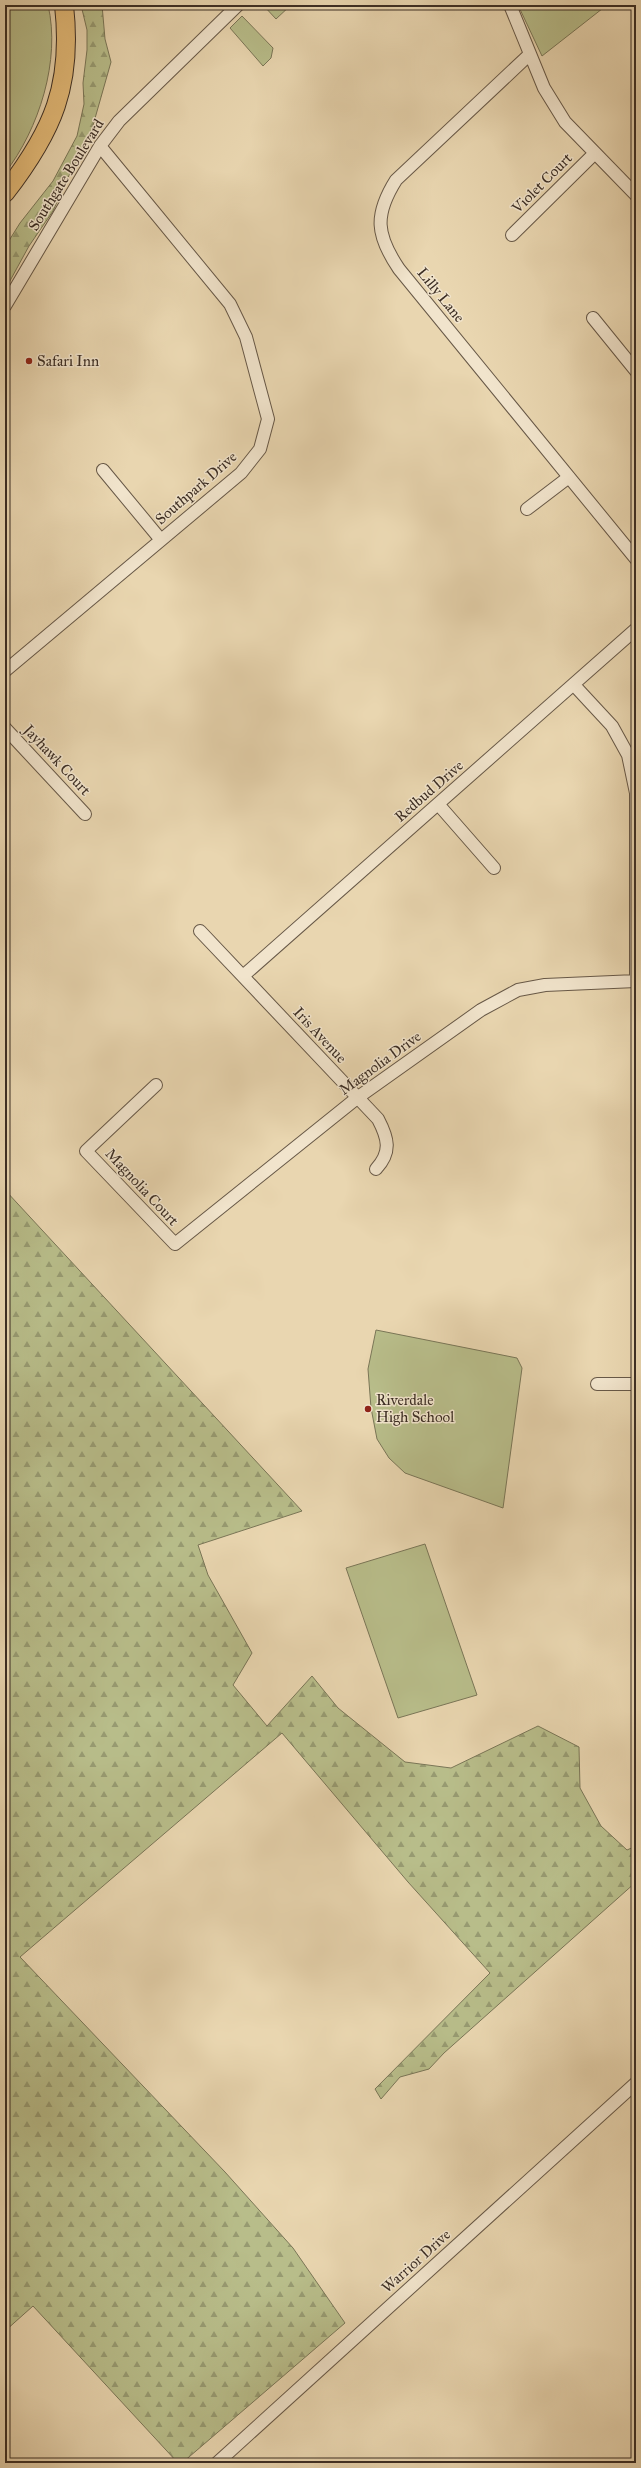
<svg xmlns="http://www.w3.org/2000/svg" width="641" height="2468" font-family="'IM FELL Great Primer',serif">
  <defs>
    <pattern id="forest-firs" width="22" height="20" patternUnits="userSpaceOnUse"><rect width="22" height="20" fill="#b8bd8a"/><path d="M5 1l3.5 6h-7zM16 11l3.5 6h-7z" fill="#979a71"/></pattern>
  </defs>
  <rect width="100%" height="100%" fill="#e9d6b0"/>
  <filter id="stains"><feTurbulence type="fractalNoise" baseFrequency=".005" numOctaves="4"/><feColorMatrix values="0 0 0 0 .2 0 0 0 0 .09 0 0 0 0 .02 0 0 0 .5 -.17"/></filter>
  <radialGradient id="worn" r=".72"><stop offset=".6" stop-color="#630" stop-opacity="0"/><stop offset="1" stop-color="#630" stop-opacity=".3"/></radialGradient>
  <!-- grass -->
  <path fill="#b8bd8a" stroke="#7a7657" d="M5,5h43c13,55 -9,124 -43,168z
    M263,5h28l-15,14z
    M518,5h89l-65,51z
    M242,16l31,32 -2,10 -8,8 -33,-38z
    M376,1330l141,28 5,10 -19,140 -98,-35 -16,-15 -12,-19 -6,-31 -3,-39z
    M425,1544l52,151 -79,23 -52,-150z"/>
  <!-- forest -->
  <path fill="url(#forest-firs)" stroke="#7a7657" d="M81,5h21l3,34 6,23 -23,81 -17,28 -18,40 -24,35 -24,44v-43l15,-24 33,-42 24,-45 7,-32 -1,-21 4,-33v-20z
    M5,1190l297,321 -104,34 10,30 44,78 -19,32 34,41 45,-50 26,32 67,54 46,6 87,-42 41,21 1,41 21,38 26,24 9,-4v36l-192,171 -15,16 -29,8 -19,22 -6,-10 115,-116 -82,-91 -126,-149 -262,224 205,215 68,76 52,75 -163,140h-4l-145,-157 -28,25z"/>
  <g fill="none" stroke-linecap="round" stroke-linejoin="round">
    <!-- minor casing -->
    <g stroke="#675847" stroke-width="14">
      <path id="minor" d="M510,5l34,83 21,34 71,73
        M530,54l-134,126c-22,35 -20,55 3,89l237,290
        M512,235l83,-82
        M5,306l95,-160 19,-25 119,-116
        M593,318l43,53
        M103,470l58,70
        M527,509l42,-32
        M5,671l236,-198 19,-24 8,-30 -22,-82 -16,-33 -130,-158
        M574,685l38,41 16,29 8,38v188
        M5,728l80,86
        M438,804l56,64
        M200,931l178,188c10,19 14,33 -2,50
        M243,976l393,-347
        M156,1085l-70,66 89,93 182,-146 124,-88 37,-20 27,-5 91,-4
        M597,1384h39
        M217,2463l419,-380"/>
    </g>
    <!-- highway casing -->
    <g stroke="#3c2e24" stroke-width="20">
      <path id="highway" d="M5,193c48,-62 68,-108 59,-188"/>
    </g>
    <!-- minor -->
    <use href="#minor" stroke="#f1e4cc" stroke-width="12"/>
    <!-- highway -->
    <use href="#highway" stroke="#e4bb78" stroke-width="18"/>
  </g>
  <!-- markers -->
  <g fill="#8f2418" stroke="#f1e4cc" stroke-width="1.5">
    <circle cx="29" cy="361" r="4"/>
    <circle cx="368" cy="1409" r="4"/>
  </g>
  <g text-anchor="middle" dominant-baseline="central" stroke-width="3" stroke-linejoin="round" paint-order="stroke">
    <!-- street labels -->
    <g font-size="15" fill="#3c2e24" stroke="#f1e4cc">
      <text transform="translate(66 175) rotate(-58)">Southgate Boulevard</text>
      <text transform="translate(542 183) rotate(-45)">Violet Court</text>
      <text transform="translate(441 295) rotate(51)">Lilly Lane</text>
      <text transform="translate(196 488) rotate(-41)">Southpark Drive</text>
      <text transform="translate(57 760) rotate(47)">Jayhawk Court</text>
      <text transform="translate(429 791) rotate(-41)">Redbud Drive</text>
      <text transform="translate(320 1035) rotate(47)">Iris Avenue</text>
      <text transform="translate(380 1063) rotate(-36)">Magnolia Drive</text>
      <text transform="translate(142 1187) rotate(47)">Magnolia Court</text>
      <text transform="translate(416 2261) rotate(-42)">Warrior Drive</text>
    </g>
    <!-- poi labels -->
    <g font-size="15" fill="#3c2e24" stroke="#f1e4cc" text-anchor="start">
      <text x="37" y="361">Safari Inn</text>
      <text x="376" y="1400">Riverdale<tspan x="376" dy="17">High School</tspan></text>
    </g>
  </g>
  <!-- margin -->
  <rect width="641" height="2468" fill="none" stroke="#e9d6b0" stroke-width="20"/>
  <rect x="6" y="6" width="629" height="2456" fill="none" stroke="#3c2e24" stroke-width="2"/>
  <rect x="10" y="10" width="621" height="2448" fill="none" stroke="#3c2e24"/>
  <rect width="100%" height="100%" filter="url(#stains)"/>
  <rect width="100%" height="100%" fill="url(#worn)"/>
</svg>
